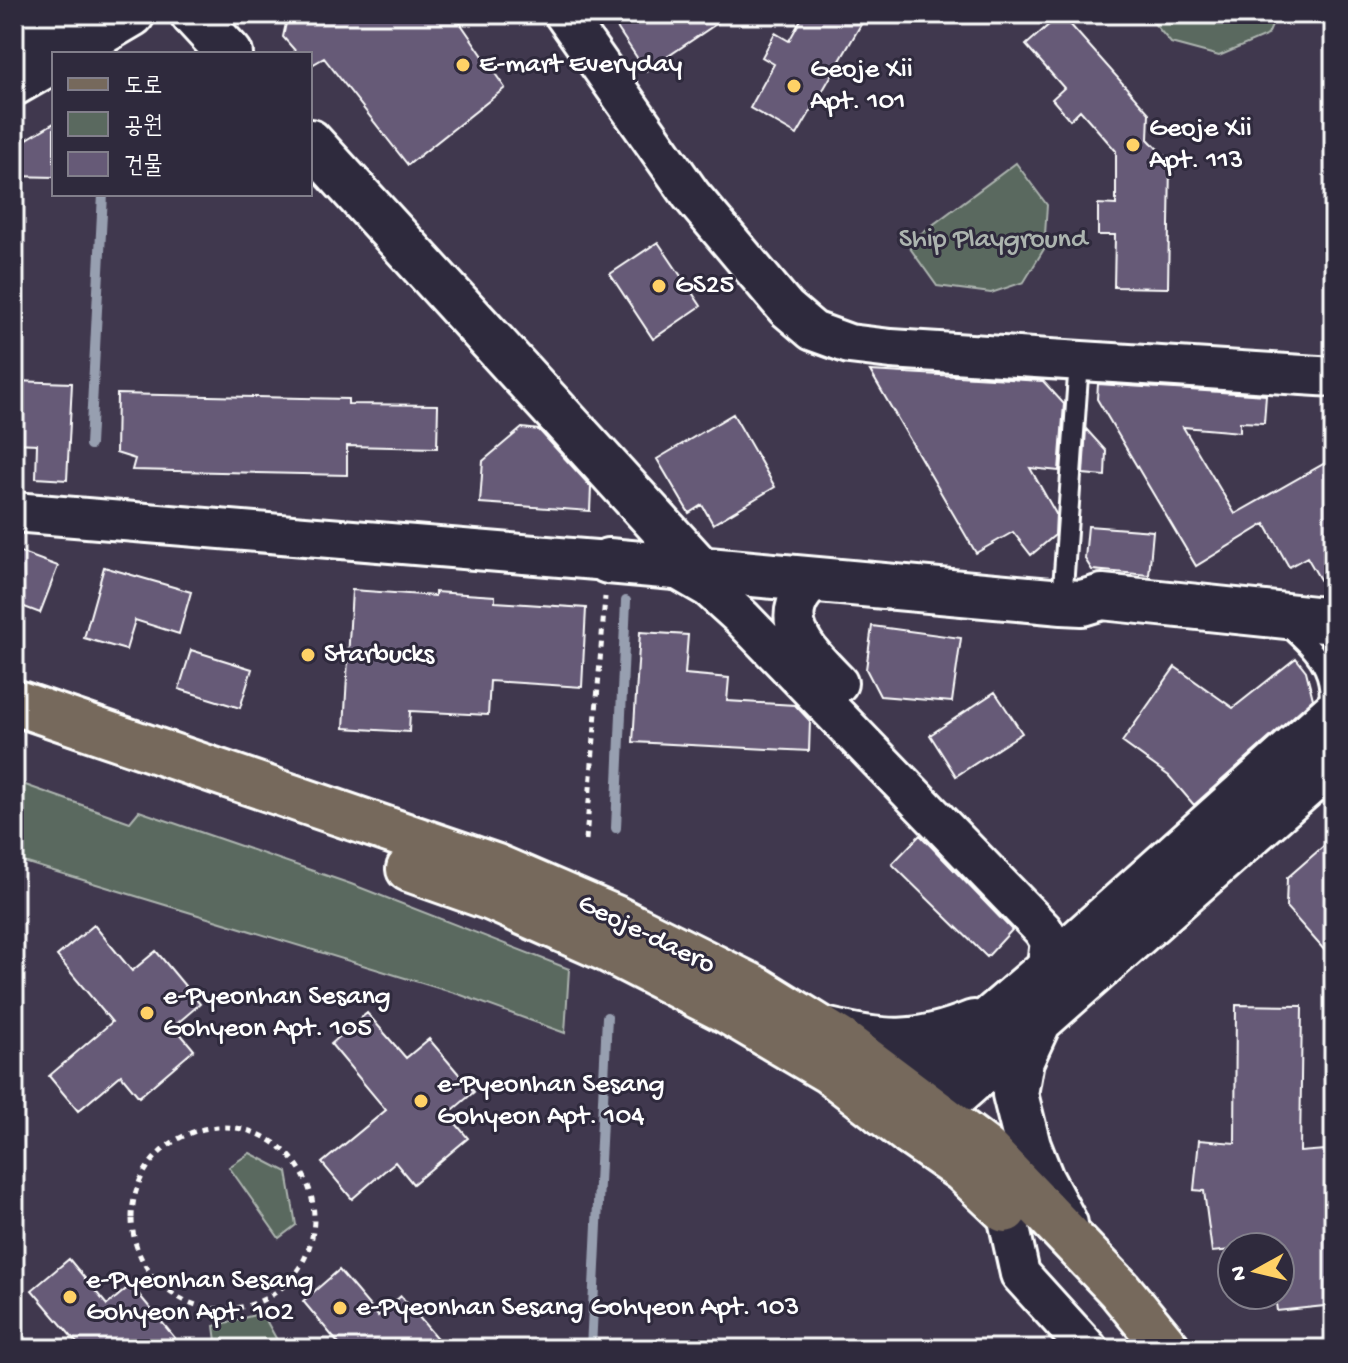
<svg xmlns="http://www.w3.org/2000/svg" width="1348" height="1363" font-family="'Gochi Hand','Poor Story',sans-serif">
  <rect width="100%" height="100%" fill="#40384e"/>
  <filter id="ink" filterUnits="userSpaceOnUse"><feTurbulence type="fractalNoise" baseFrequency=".0125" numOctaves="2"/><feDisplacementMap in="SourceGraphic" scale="16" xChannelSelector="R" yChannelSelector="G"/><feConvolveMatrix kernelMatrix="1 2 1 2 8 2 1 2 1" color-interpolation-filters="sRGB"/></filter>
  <g filter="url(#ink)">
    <!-- green -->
    <path fill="#5a695f" stroke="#acb4af" stroke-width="2" d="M1146,14h131l-9,21 -49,21 -48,-13z
      M1016,163l31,42 -3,44 -20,33 -33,11 -54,-7 -30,-42z
      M14,781l116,41 9,-11 212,73 218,85 -4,64 -104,-38 -447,-136z
      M250,1153l37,19 9,53 -17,13 -50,-71z
      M262,1313l20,36h-65l-3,-23z"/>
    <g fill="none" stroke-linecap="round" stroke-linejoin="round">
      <!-- stream -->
      <path stroke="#979fb0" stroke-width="10" d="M90,445l13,-251
        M616,828l10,-227
        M591,1349l16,-332"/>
    </g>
    <!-- building -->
    <path fill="#665a77" stroke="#fff" stroke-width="2" d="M288,14h166l51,74 -97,77 -84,-107 -14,8v-12h-12l-15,-17z
      M608,14h123l-85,57z
      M804,14h63l-70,121 -47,-27 24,-44 -12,-7 13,-24 14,8z
      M1061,14l88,99 -1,26 22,23 -2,126 -54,-1 1,-52h-17v-31l18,1v-54l-36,-41 -10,10 -18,-21 12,-11 -38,-43z
      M54,123v54l-40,-1v-29z
      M658,242l43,64 -48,33 -43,-65z
      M870,371l173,10 21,23 -5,67 -29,-3 26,46 -1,21 -24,20 -18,-23 -37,21z
      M14,381l58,2 -5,97 -31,-2 1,-34 -23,-1z
      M1098,384l168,11 -2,28 -24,-1v10l-57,-5 52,87 99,-56v138l-5,-1 -22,-38 -18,10 -24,-43 -69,42 -99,-167z
      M117,394l231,5v5l90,1 -1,43 -90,-2v29l-215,-5 3,-11 -19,-6z
      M733,414l42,73 -62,37 -11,-19 -13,8 -32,-54z
      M522,428l17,2 52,57 -1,24 -110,-8 3,-42z
      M1086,429l20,22 -1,25 -22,-2z
      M1088,526l65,5 -4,44 -57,-5 -7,-11z
      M14,550l44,16 -18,47 -26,-10z
      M104,567l87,25 -12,42 -44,-14 -9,30 -42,-12z
      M352,590l83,6v-4l60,4v6l91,6 -4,79 -92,-6 -2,34 -78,-4 -1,21 -65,-4z
      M872,626l89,12 -9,64 -72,-6 -14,-27z
      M640,632l48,3 -3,39 44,4 -2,23 68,4 15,16 -1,30 -176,-9z
      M191,650l61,19 -12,39 -61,-19z
      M1296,658l10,13 7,28 -119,106 -25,-29 -47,-34 53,-75 58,41z
      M995,692l27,41 -66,43 -26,-41z
      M920,835l92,95 -25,27 -95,-93z
      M1334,837v124l-48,-54 1,-29z
      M94,925l38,46 24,-20 44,53 -26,22 20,24 -55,47 -18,-22 -43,36 -29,-35 63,-54 -55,-66z
      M1236,1005l66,1 -2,146 25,-2 9,80v75l-57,6 -2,-16h5v-48h-48v3l-20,2 -8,-61 -10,-1 5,-50 36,3z
      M367,1013l39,45 23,-19 45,53 -26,22 20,24 -55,46 -18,-22 -43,37 -30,-36 64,-53 -55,-66z
      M69,1259l38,46 24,-20 44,53 -13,11h-80l-50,-59z
      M339,1270l39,46 23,-20 45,53h-103l-40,-48z"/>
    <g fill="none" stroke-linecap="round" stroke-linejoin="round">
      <!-- lane casing -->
      <g stroke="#fff" stroke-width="24">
        <path id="lane" d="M1062,602l17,-240
          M1295,633c27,24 40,44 33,81"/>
      </g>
      <!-- street casing -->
      <g stroke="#fff" stroke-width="44">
        <path id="street" d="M564,14l127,181 95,113 27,23 36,13 42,5 443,28
          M14,512l594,49
          M671,566l38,22 33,30 301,312 7,12 -4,29
          M817,579c-48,37 -9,73 21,104
          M1006,1210l14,64 68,75"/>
      </g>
      <!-- secondary casing -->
      <g stroke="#fff" stroke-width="50">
        <path id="secondary" d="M193,14l37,40
          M14,38l42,-24
          M64,54l68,-40
          M14,83l40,-23
          M310,142l389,426
          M608,561l454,41 20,1 20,-6 232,24
          M1038,1023l-17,37 -6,34 13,52 13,33 24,45
          M824,1030c60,14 91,17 150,-7
          M882,1112l164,-141 288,-258
          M911,1134l423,-374"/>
      </g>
      <!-- primary casing -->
      <g stroke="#fff" stroke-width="50">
        <path id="primary" d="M14,702l480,164 121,52 142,71 84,52 144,108 134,140 49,60
          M409,869l82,29 115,51 123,63 100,59 82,63 52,36 42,40"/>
      </g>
      <!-- path -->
      <path stroke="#fff" stroke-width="5" stroke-dasharray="6 6" stroke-linecap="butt" d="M586,840l19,-243
        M132 1218a91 91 0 1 1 182 0a91 91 0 1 1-182 0Z"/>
      <!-- lane -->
      <use href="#lane" stroke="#2f2a3d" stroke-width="18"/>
      <!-- street -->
      <use href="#street" stroke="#2f2a3d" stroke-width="38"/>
      <!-- secondary -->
      <use href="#secondary" stroke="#2f2a3d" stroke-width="44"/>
      <!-- primary -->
      <use href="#primary" stroke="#76695c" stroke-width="44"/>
    </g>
  </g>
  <!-- markers -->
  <g fill="#ffd166" stroke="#2f2a3d" stroke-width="3">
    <circle cx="463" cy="65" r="8"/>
    <circle cx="794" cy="86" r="8"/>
    <circle cx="1133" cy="145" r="8"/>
    <circle cx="659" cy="286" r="8"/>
    <circle cx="308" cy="655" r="8"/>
    <circle cx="147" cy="1013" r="8"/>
    <circle cx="421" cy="1101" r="8"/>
    <circle cx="70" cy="1297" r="8"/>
    <circle cx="340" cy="1308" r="8"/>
  </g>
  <g text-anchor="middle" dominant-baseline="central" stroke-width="6" stroke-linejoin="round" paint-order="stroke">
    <!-- poi labels -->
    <g font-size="28" fill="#fff" stroke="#2f2a3d" text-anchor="start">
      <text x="479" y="65">E-mart Everyday</text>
      <text x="810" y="70">Geoje Xii<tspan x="810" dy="32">Apt. 101</tspan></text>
      <text x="1149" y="129">Geoje Xii<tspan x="1149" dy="32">Apt. 113</tspan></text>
      <text x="675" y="286">GS25</text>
      <text x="324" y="655">Starbucks</text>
      <text x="163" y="997">e-Pyeonhan Sesang<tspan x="163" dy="32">Gohyeon Apt. 105</tspan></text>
      <text x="437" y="1085">e-Pyeonhan Sesang<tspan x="437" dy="32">Gohyeon Apt. 104</tspan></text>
      <text x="86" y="1281">e-Pyeonhan Sesang<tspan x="86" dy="32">Gohyeon Apt. 102</tspan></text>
      <text x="356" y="1308">e-Pyeonhan Sesang Gohyeon Apt. 103</text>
    </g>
    <!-- park labels -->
    <g font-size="28" fill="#acb4af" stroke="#2f2a3d">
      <text x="993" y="240">Ship Playground</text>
    </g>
    <!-- street labels -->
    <g font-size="28" fill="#fff" stroke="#2f2a3d">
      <text transform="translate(646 935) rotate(26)">Geoje-daero</text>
    </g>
  </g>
  <!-- margin -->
  <rect width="1348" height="1363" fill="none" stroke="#2f2a3d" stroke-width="48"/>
  <rect x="24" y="24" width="1300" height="1315" fill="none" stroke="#fff" stroke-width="3" filter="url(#ink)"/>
  <!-- legend -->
  <rect x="52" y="52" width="260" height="144" fill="#2f2a3d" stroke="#827f8b" stroke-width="2"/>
  <rect x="68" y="78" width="40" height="12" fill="#76695c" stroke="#827f8b" stroke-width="2"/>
  <text x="124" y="92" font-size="24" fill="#ffffff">도로</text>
  <rect x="68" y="112" width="40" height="24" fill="#5a695f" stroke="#827f8b" stroke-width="2"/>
  <text x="124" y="132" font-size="24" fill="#ffffff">공원</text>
  <rect x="68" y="152" width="40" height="24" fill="#665a77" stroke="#827f8b" stroke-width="2"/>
  <text x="124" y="172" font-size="24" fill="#ffffff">건물</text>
  <!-- north arrow -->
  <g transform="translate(1256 1271) rotate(262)"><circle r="38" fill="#2f2a3d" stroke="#827f8b" stroke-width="2"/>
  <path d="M0-6L14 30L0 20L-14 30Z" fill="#ffd166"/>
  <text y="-12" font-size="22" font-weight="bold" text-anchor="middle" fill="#ffffff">N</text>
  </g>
</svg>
